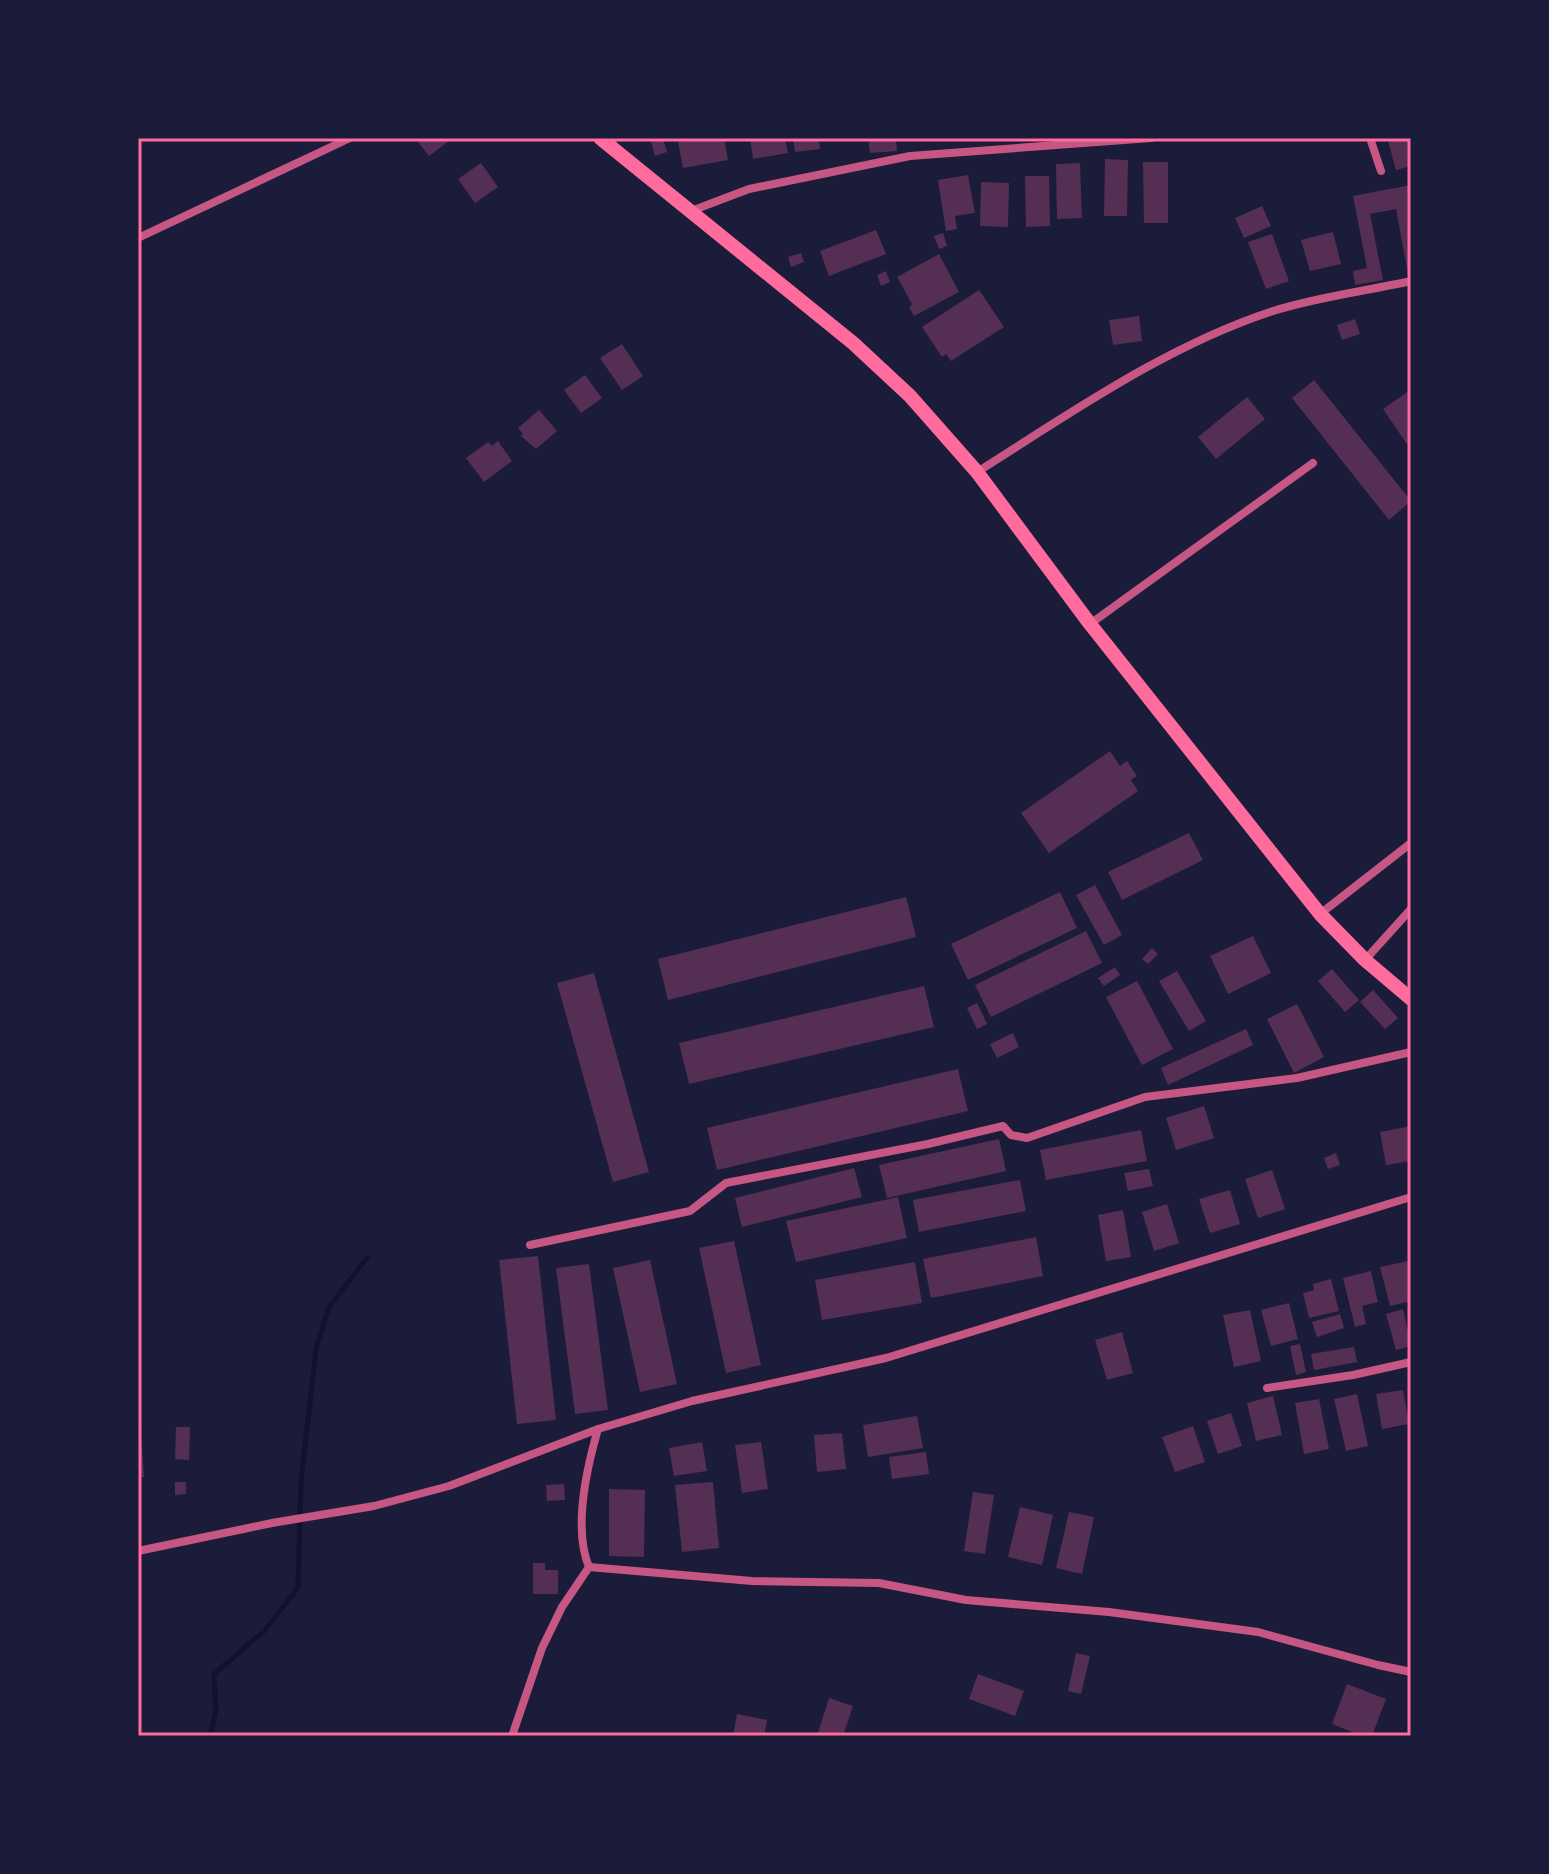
<svg xmlns="http://www.w3.org/2000/svg" width="1549" height="1874" font-family="Merriweather,serif">
  <rect width="100%" height="100%" fill="#1b1b3a"/>
  <g fill="none" stroke-linecap="round" stroke-linejoin="round">
    <!-- stream -->
    <path stroke="#12122b" stroke-width="5" d="M210,1736l6,-25 -2,-37 50,-43 34,-43 3,-107 15,-132 13,-42 38,-49"/>
  </g>
  <!-- building -->
  <path fill="#542f53" d="M423,138h30l-24,18 -11,-14z
    M650,138h13l4,14 -12,4z
    M698,138h26l4,22 -45,8 -5,-26z
    M750,138h35l3,15 -35,6z
    M793,138h26l1,11 -25,3z
    M868,138h28l1,13 -27,2z
    M1399,138h12v28l-15,4 -8,-29z
    M1105,159l23,1 -1,56h-23z
    M1143,162h25v61h-24z
    M481,163l17,24 -23,16 -17,-24z
    M1080,163l2,55 -25,1 -1,-55z
    M968,175l7,38 -20,3 2,13 -11,2 -8,-51z
    M1025,176h24l1,50 -24,1z
    M981,182l28,1 -1,44 -28,-1z
    M1411,185v88l-3,1 -12,-65 -26,5 13,66 -28,5 -2,-14 14,-3 -14,-72z
    M1262,206l9,20 -27,12 -9,-20z
    M876,230l10,24 -57,22 -9,-25z
    M1333,232l8,32 -31,7 -9,-31z
    M943,233l4,13 -8,3 -5,-13z
    M1272,234l17,47 -23,8 -18,-47z
    M801,253l3,9 -13,5 -3,-10z
    M939,254l20,38 -45,24 -5,-9 3,-3 -15,-27z
    M886,271l4,11 -9,4 -4,-11z
    M979,290l25,37 -53,34 -5,-7 -4,3 -20,-30z
    M1139,316l3,25 -29,4 -4,-25z
    M1355,319l5,15 -18,6 -5,-15z
    M622,344l21,32 -21,14 -22,-32z
    M585,375l17,23 -21,15 -17,-23z
    M1314,380l97,121 -22,19 -97,-122z
    M1409,391l2,3v56l-28,-41z
    M1247,397l18,22 -49,40 -18,-22z
    M539,410l18,21 -21,18 -15,-13 2,-2 -5,-6z
    M498,441l14,20 -28,21 -18,-24 22,-16 4,4z
    M1110,751l10,15 7,-5 10,15 -6,4 7,11 -89,62 -28,-40z
    M1189,833l14,27 -81,40 -14,-28z
    M1095,885l27,50 -18,10 -28,-50z
    M1060,892l17,36 -109,52 -17,-36z
    M906,897l10,40 -248,63 -10,-41z
    M1086,931l16,32 -111,54 -16,-32z
    M1253,936l18,37 -43,21 -18,-38z
    M1152,948l6,6 -10,10 -6,-5z
    M1115,967l5,8 -16,11 -6,-8z
    M1332,969l27,31 -14,12 -27,-31z
    M1177,971l29,50 -17,10 -30,-50z
    M594,973l55,199 -36,10 -56,-199z
    M1137,981l36,68 -31,16 -36,-68z
    M924,986l10,41 -245,57 -10,-41z
    M1373,990l25,28 -13,11 -25,-27z
    M977,1003l10,21 -10,5 -10,-21z
    M1297,1004l27,53 -30,16 -27,-54z
    M1246,1029l7,16 -85,40 -7,-17z
    M1013,1033l6,14 -22,11 -7,-14z
    M958,1069l10,42 -251,59 -10,-42z
    M1204,1106l10,32 -38,12 -10,-32z
    M1411,1126v35l-25,4 -6,-33z
    M1141,1130l6,31 -101,19 -6,-30z
    M999,1139l7,32 -119,27 -8,-33z
    M1336,1153l4,12 -12,4 -4,-11z
    M854,1168l8,29 -120,30 -7,-29z
    M1149,1169l4,17 -25,5 -4,-18z
    M1272,1170l13,39 -27,9 -13,-39z
    M1020,1180l6,31 -107,21 -6,-32z
    M1230,1190l10,34 -30,9 -11,-34z
    M898,1197l9,41 -111,24 -10,-41z
    M1167,1204l12,39 -25,8 -12,-39z
    M1123,1210l8,47 -25,4 -8,-46z
    M1036,1237l7,39 -112,22 -8,-39z
    M734,1241l27,124 -35,8 -27,-125z
    M538,1256l18,164 -39,4 -18,-164z
    M650,1260l27,124 -37,8 -27,-124z
    M1408,1261l3,13v27l-21,5 -10,-39z
    M915,1262l7,41 -100,17 -7,-40z
    M589,1264l19,146 -33,4 -19,-146z
    M1371,1271l7,31 -16,4 4,18 -11,3 -12,-49z
    M1331,1279l8,32 -30,7 -6,-25 11,-3 -1,-6z
    M1289,1303l9,36 -27,7 -10,-36z
    M1403,1309l8,37 -15,4 -10,-36z
    M1250,1310l11,51 -27,6 -11,-52z
    M1340,1314l4,14 -27,9 -5,-15z
    M1122,1332l11,41 -26,7 -12,-40z
    M1300,1344l6,28 -10,3 -6,-29z
    M1354,1347l3,15 -43,8 -3,-16z
    M1403,1390l6,34 -27,5 -6,-35z
    M1357,1394l11,52 -22,5 -12,-52z
    M1273,1396l9,39 -26,6 -9,-38z
    M1319,1399l10,50 -25,5 -9,-51z
    M1231,1413l11,33 -24,8 -11,-33z
    M138,1415h2l4,62h-6z
    M917,1416l6,32 -55,9 -5,-32z
    M1193,1426l12,36 -30,10 -13,-35z
    M176,1427h14l-1,33 -14,-1z
    M842,1433l4,36 -29,3 -3,-37z
    M702,1442l5,29 -33,5 -5,-28z
    M761,1442l7,47 -26,4 -7,-48z
    M926,1452l3,22 -37,5 -3,-22z
    M175,1482h11v12l-11,1z
    M713,1482l6,66 -37,4 -7,-67z
    M564,1484l1,16 -18,1 -1,-16z
    M609,1489l36,1 -1,67 -35,-1z
    M973,1492l21,3 -9,59 -21,-3z
    M1020,1507l33,8 -11,50 -34,-8z
    M1069,1512l25,5 -12,57 -26,-6z
    M533,1563h12v7h13v24h-25z
    M1076,1653l14,3 -9,38 -13,-3z
    M978,1674l46,17 -9,25 -46,-17z
    M1347,1684l39,15 -14,37h-10l-30,-12z
    M829,1698l24,8 -10,30h-26z
    M737,1714l30,6 -3,16h-31z"/>
  <g fill="none" stroke-linecap="round" stroke-linejoin="round">
    <!-- minor -->
    <path stroke="#c65784" stroke-width="8" d="M1370,138l11,33
      M691,211l58,-22 161,-33 241,-18
      M138,238l212,-100
      M977,472c94,-59 189,-126 296,-161 44,-14 93,-20 138,-30
      M1090,624l223,-161
      M1320,914l91,-71
      M1365,960l46,-51
      M530,1245l160,-34 36,-28 202,-39 75,-18 8,9 16,3 118,-41 152,-19 114,-26
      M1267,1388l86,-13 58,-13
      M598,1429c-11,38 -25,100 -9,138l163,14 127,2 87,17 143,12 149,20 120,33 33,7
      M138,1551l134,-28 102,-17 75,-20 149,-57 94,-28 194,-43 525,-161
      M512,1736l30,-88 20,-41 27,-40"/>
    <!-- secondary -->
    <path stroke="#ff6b9d" stroke-width="14" d="M600,138l253,205 57,53 67,76 113,152 230,290 45,46 46,39"/>
  </g>
  <!-- border -->
  <rect width="1549" height="1874" fill="none" stroke="#1b1b3a" stroke-width="280"/>
  <rect x="140" y="140" width="1269" height="1594" fill="none" stroke="#ff6b9d" stroke-width="3"/>
</svg>
